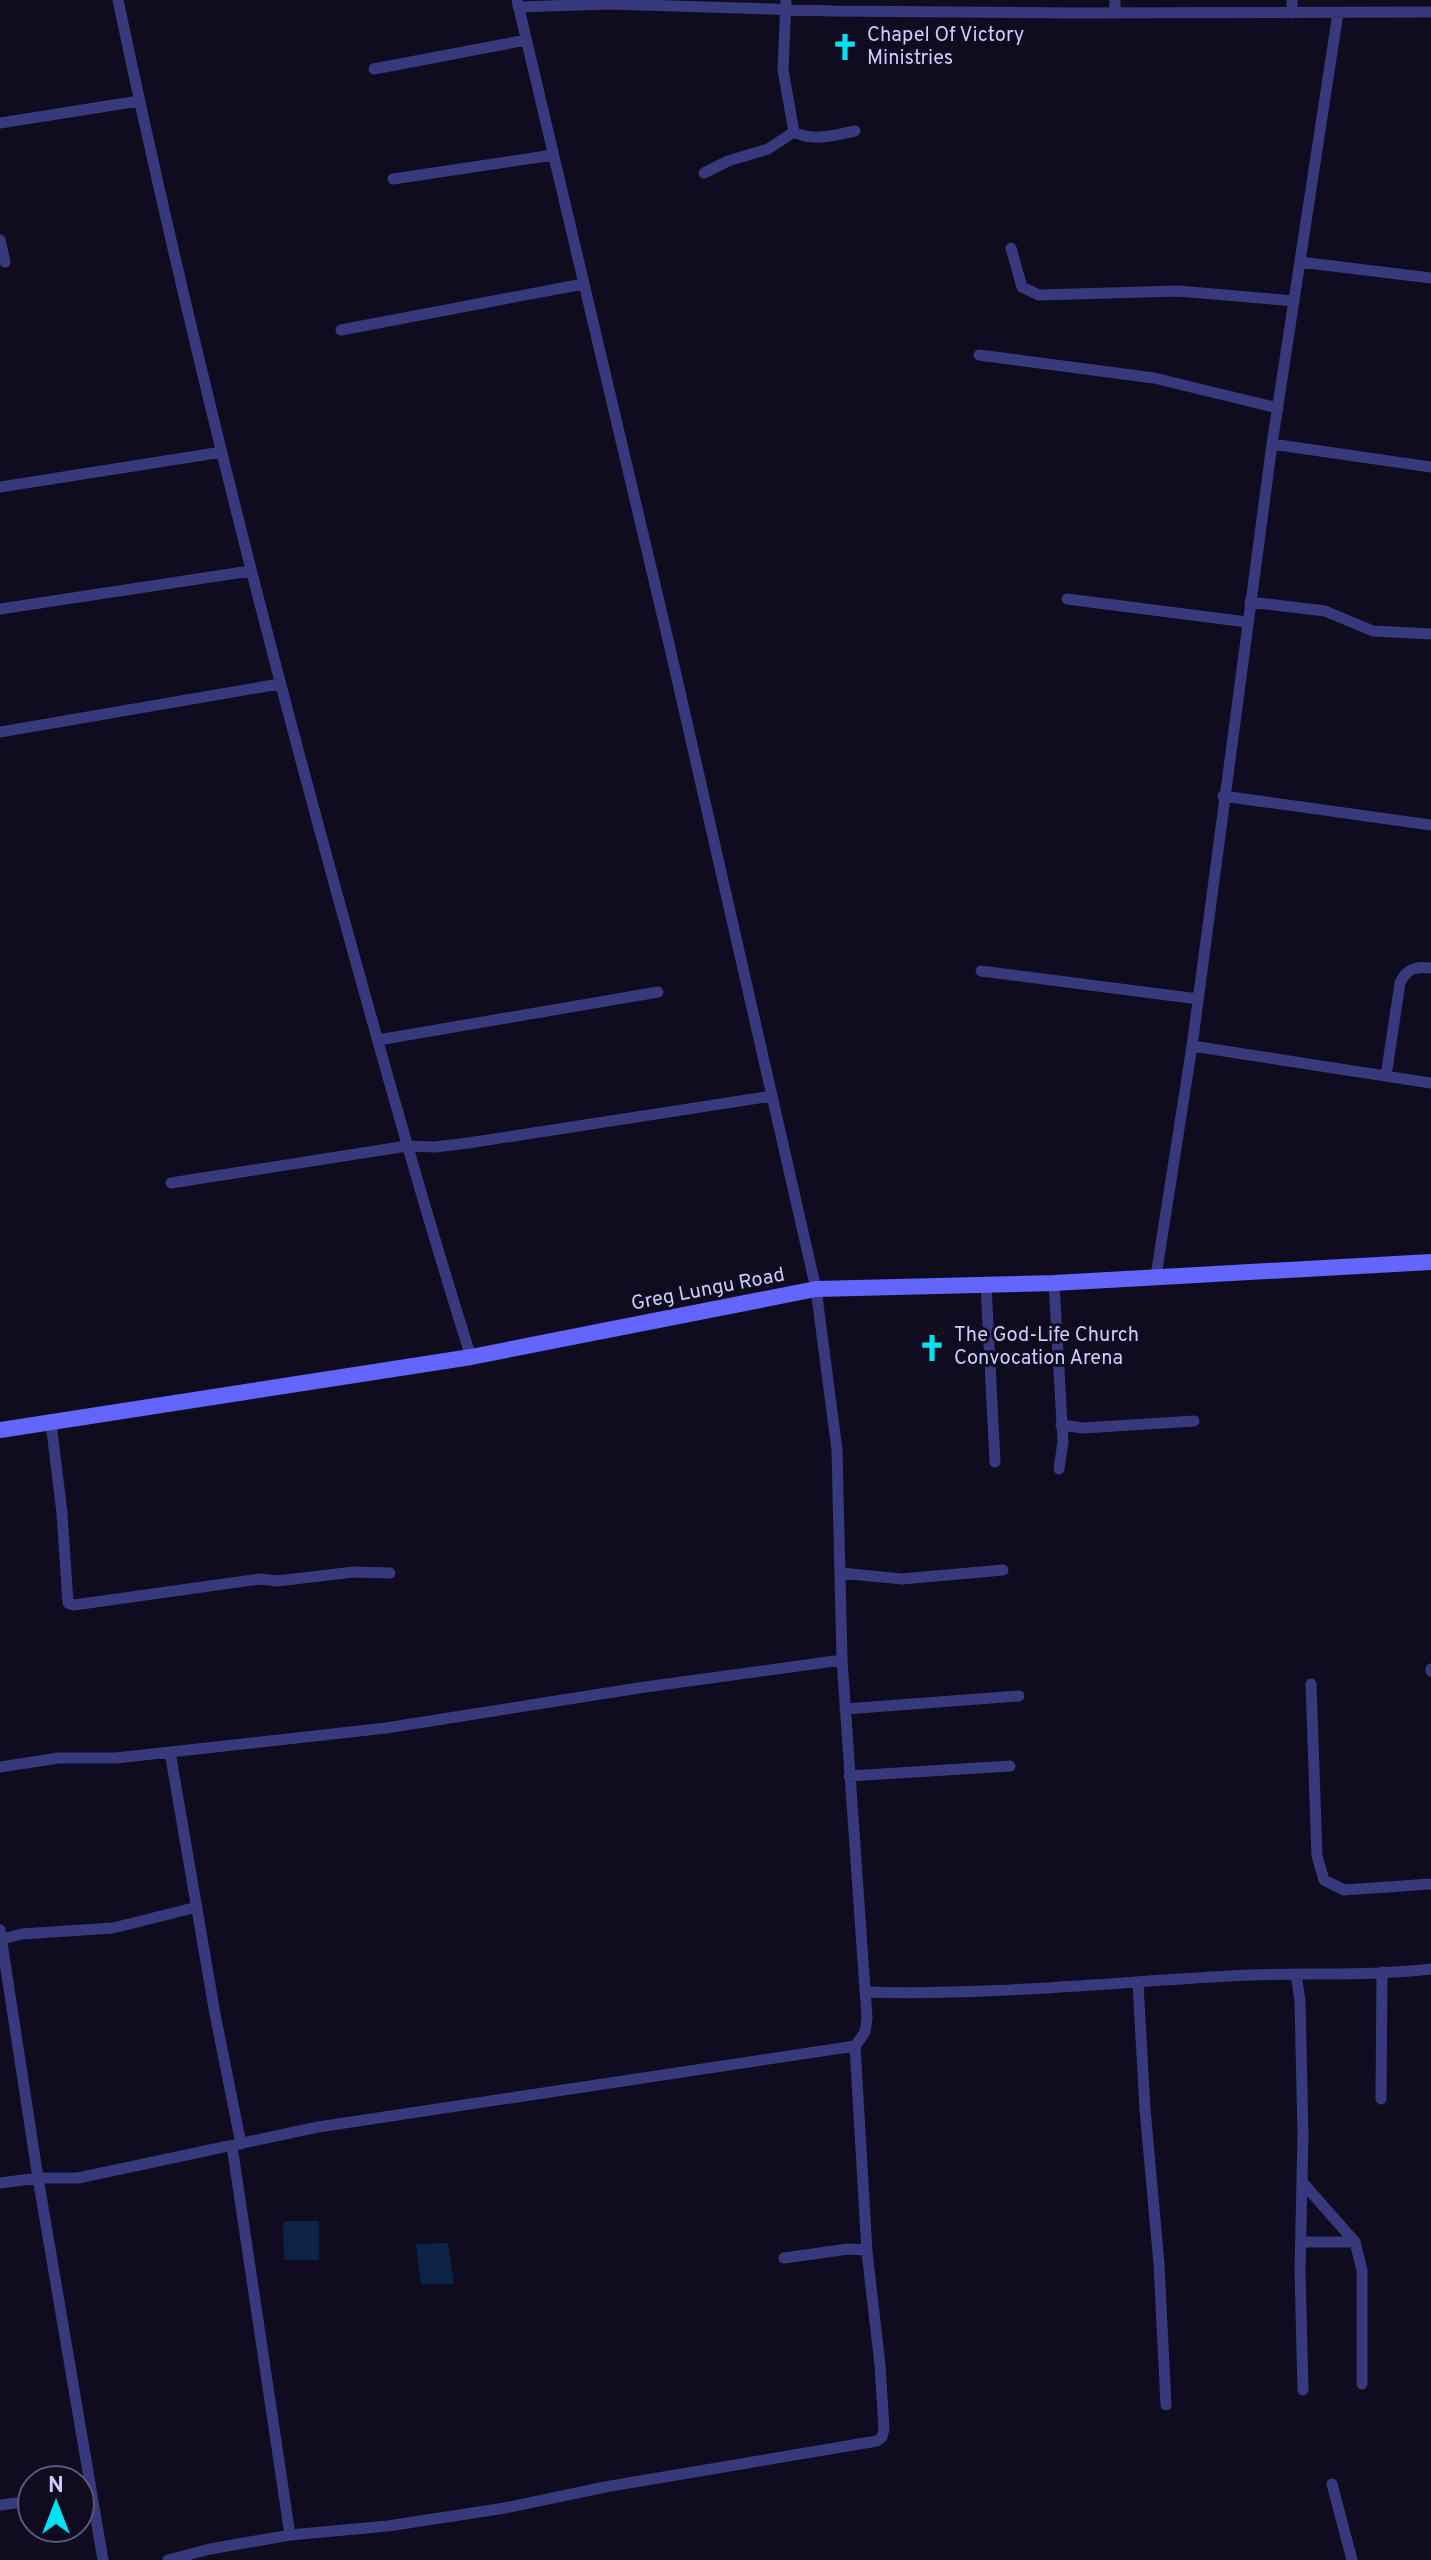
<svg xmlns="http://www.w3.org/2000/svg" width="1431" height="2560" font-family="Overpass,sans-serif">
  <rect width="100%" height="100%" fill="#0f0c1f"/>
  <!-- water -->
  <path fill="#0c2343" d="M283,2221h36v39h-35z
    M448,2243l6,41h-33l-5,-40z"/>
  <g fill="none" stroke-linecap="round" stroke-linejoin="round">
    <!-- street -->
    <path stroke="#38387d" stroke-width="11" d="M118,0c63,299 137,595 218,890 43,156 86,312 135,467
      M1115,0v13
      M1292,0v13
      M786,1l-3,69 11,62c20,10 40,3 61,-1
      M518,7l91,-3 224,7 239,2 359,-1
      M374,69l152,-29
      M0,123l139,-22
      M704,173l24,-12 40,-12 26,-17
      M393,179l160,-24
      M0,240l5,22
      M1011,248l11,39 17,8 139,-4 116,10
      M1300,262l131,16
      M341,330l242,-46
      M979,355l175,23 124,30
      M1272,444l159,23
      M0,487l222,-35
      M1067,599l180,23
      M1250,602l75,9 48,20 58,3
      M0,609l250,-38
      M0,732l279,-48
      M1223,796l208,29
      M981,971l217,28
      M378,1040l280,-48
      M1192,1046l239,37
      M1386,1076l14,-93c6,-14 16,-17 31,-15
      M171,1183l236,-37 28,1 33,-4 304,-47
      M1156,1276l36,-230 80,-602 66,-431
      M1054,1283l9,159 -4,27
      M986,1285l9,177
      M51,1423l11,90 6,90 6,2 186,-26 17,2 77,-9 36,1
      M1061,1425l22,3 111,-7
      M841,1573l61,6 101,-9
      M1431,1669v2
      M1311,1684l6,172 7,24 20,10 87,-6
      M845,1709l174,-13
      M170,1752l45,262 26,130
      M0,1767l58,-9h58l270,-30 259,-41 197,-27
      M849,1776l161,-10
      M0,1930l38,248 65,382
      M2,1939l20,-5 91,-6 84,-21
      M1296,1974l4,27 3,134 -3,135 3,120
      M1138,1983l7,126 14,155 7,141
      M865,1992c128,4 256,-11 384,-17 60,-2 122,1 182,-6
      M1381,2099l1,-127
      M232,2146l58,389
      M0,2183l38,-5h40l240,-51 537,-81
      M1303,2183l52,59 7,28v114
      M1301,2242h54
      M784,2258l64,-9 19,1
      M1332,2484l20,76
      M0,2505l32,-4
      M168,2560l42,-11 80,-14 98,-9 117,-18 100,-21 272,-46 5,-4 2,-8 -4,-64 -13,-113 -12,-206 10,-14 2,-14 -25,-358 -5,-210 -21,-161 -146,-641 -153,-648"/>
    <!-- secondary -->
    <path stroke="#6365fd" stroke-width="16" d="M0,1430l471,-73 345,-68 238,-6 377,-21"/>
  </g>
  <!-- icons -->
  <defs>
    <g id="church-bare" transform="scale(2.16)"><path d="M-1.2-6h2.4v3.5h3.3v2.4h-3.3V6h-2.4V-.1h-3.3v-2.4h3.3Z" fill="#04e2f2" stroke="#0f0c1f" stroke-width="2.5" paint-order="stroke"/></g>
  </defs>
  <g fill-rule="evenodd">
    <use href="#church-bare" x="845" y="47"/>
    <use href="#church-bare" x="932" y="1348"/>
  </g>
  <g text-anchor="middle" dominant-baseline="central" stroke-width="6" stroke-linejoin="round" paint-order="stroke">
    <!-- poi labels -->
    <g font-size="20" fill="#cfcbfe" stroke="#0f0c1f" text-anchor="start">
      <text x="867" y="36">Chapel Of Victory<tspan x="867" dy="23">Ministries</tspan></text>
      <text x="954" y="1336">The God-Life Church<tspan x="954" dy="23">Convocation Arena</tspan></text>
    </g>
    <!-- street labels -->
    <g font-size="20" fill="#cfcbfe" stroke="#0f0c1f">
      <text transform="translate(708 1290) rotate(-11)">Greg Lungu Road</text>
    </g>
  </g>
  <!-- north arrow -->
  <g transform="translate(56 2504)"><circle r="38" fill="#0f0c1f" stroke="#5c5878" stroke-width="2"/>
  <path d="M0-6L14 30L0 20L-14 30Z" fill="#04e2f2"/>
  <text y="-12" font-size="22" font-weight="bold" text-anchor="middle" fill="#cfcbfe">N</text>
  </g>
</svg>
